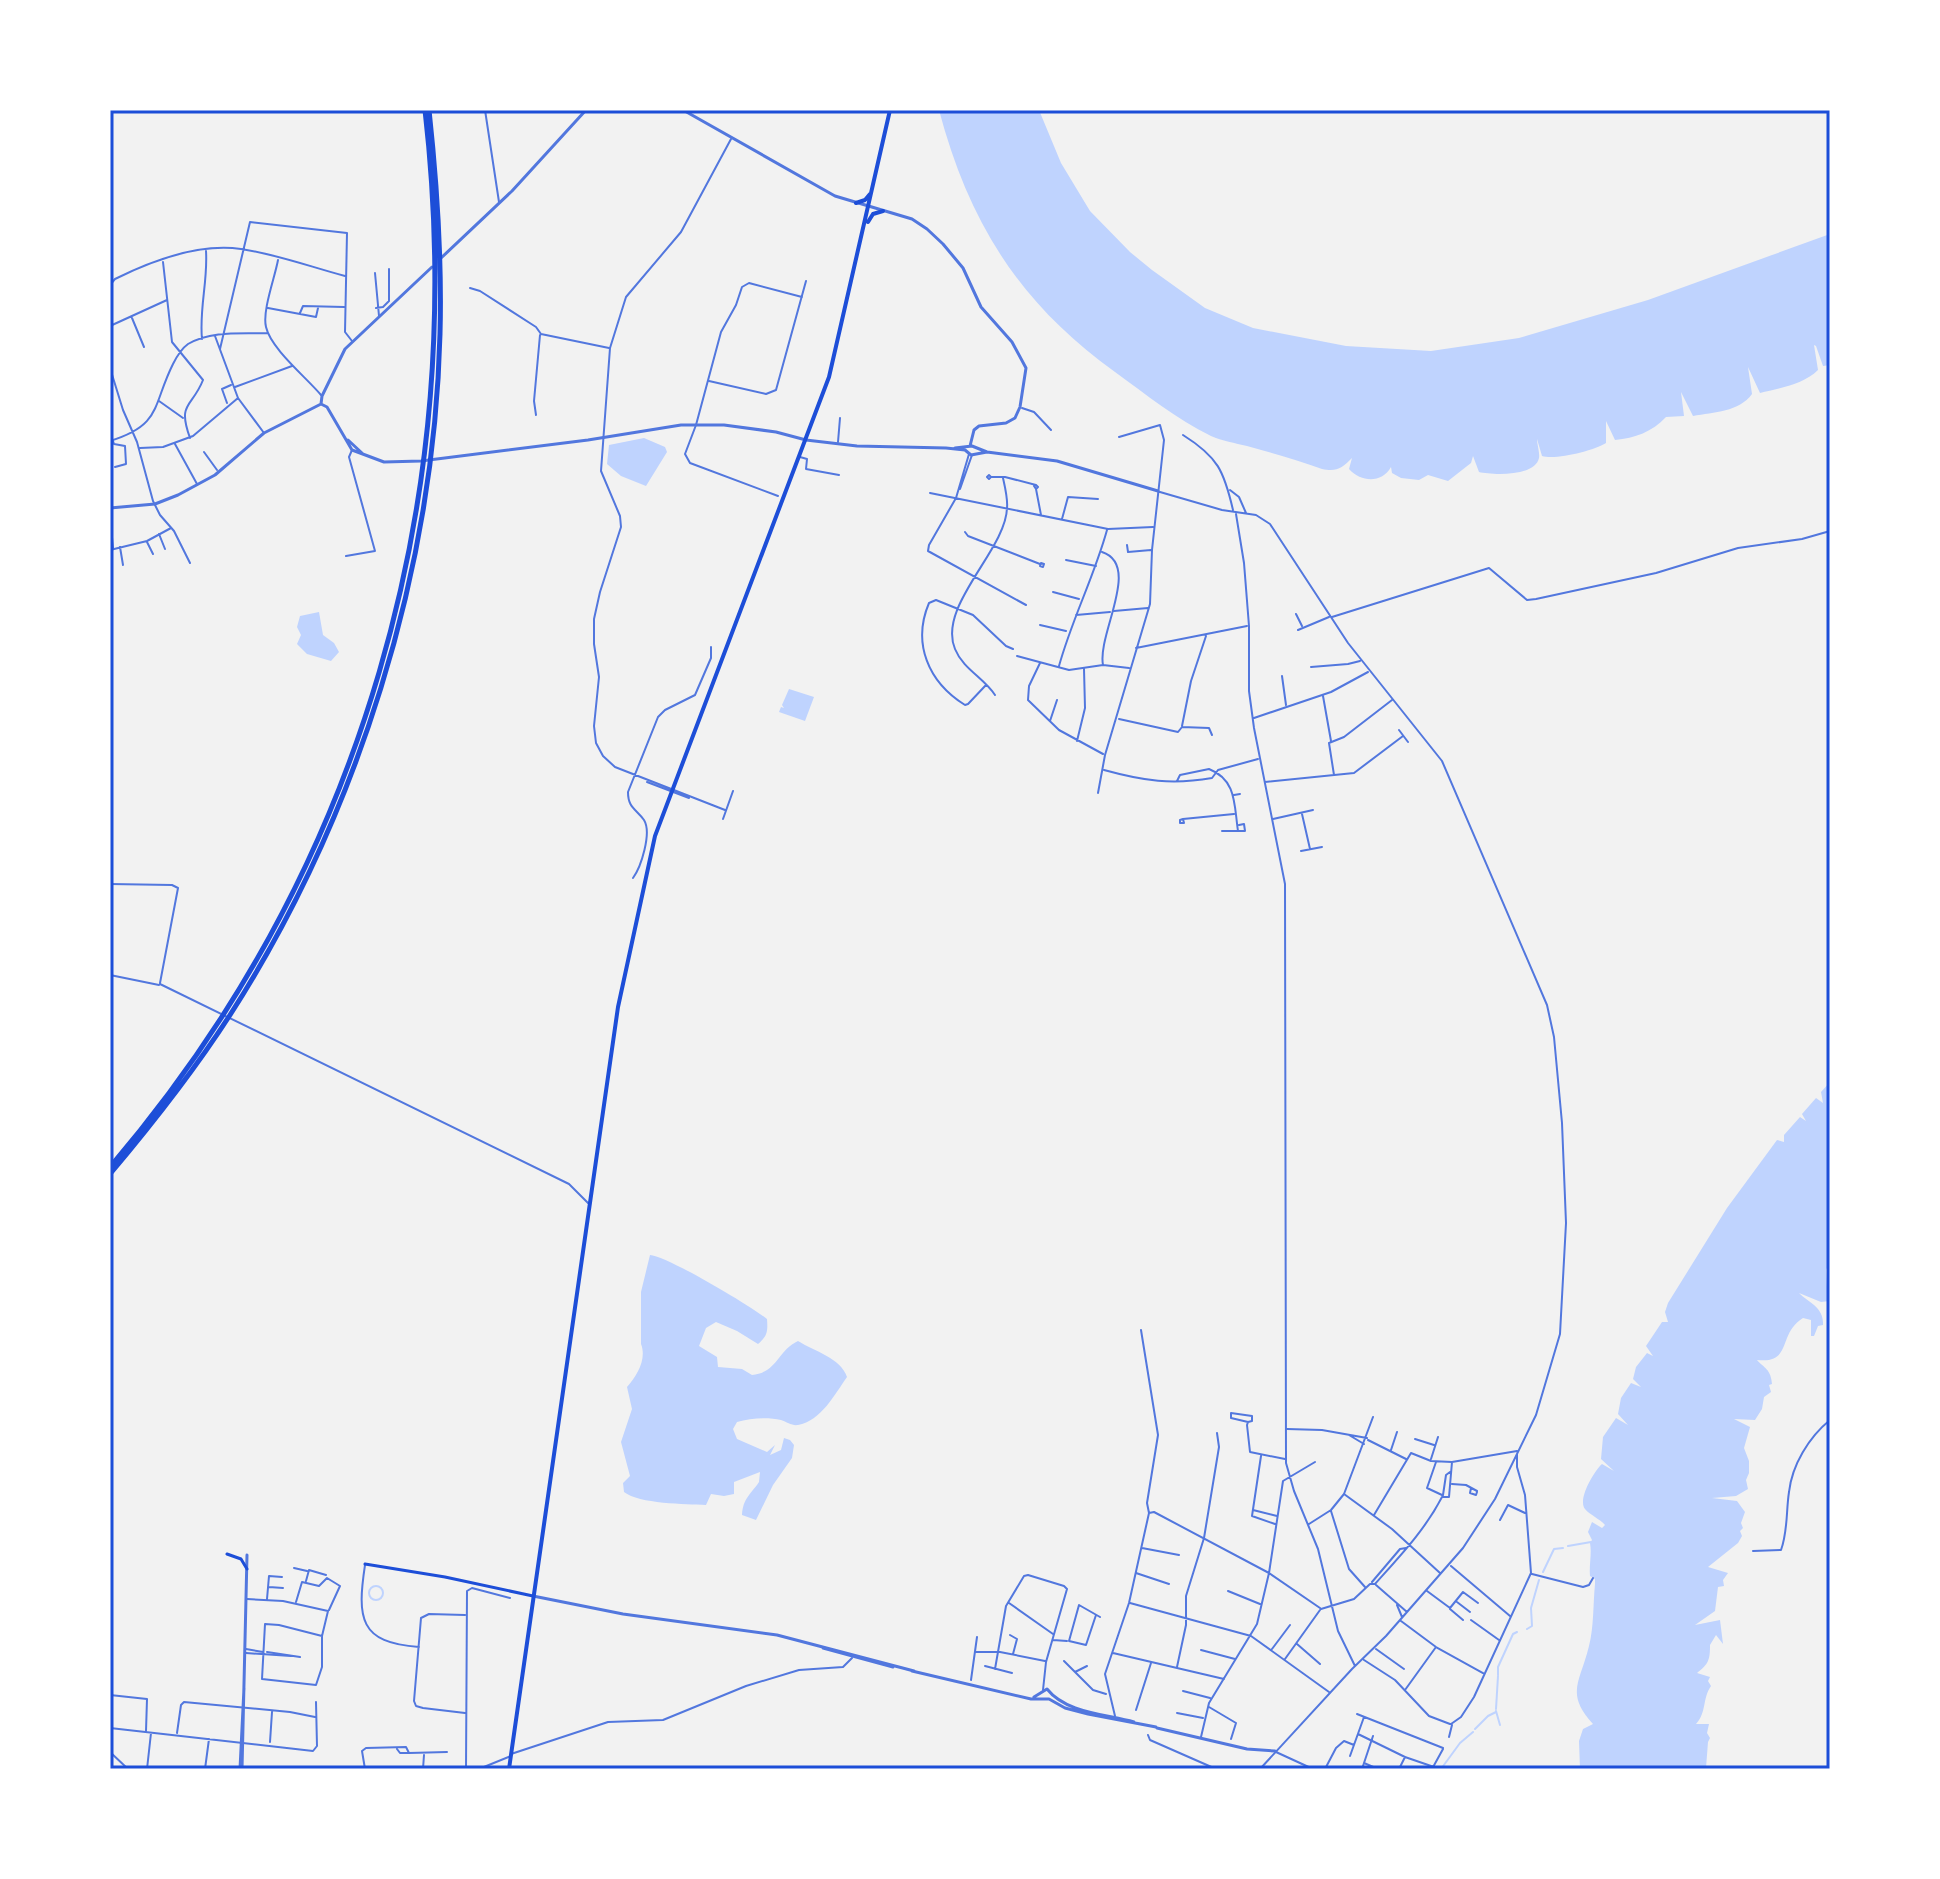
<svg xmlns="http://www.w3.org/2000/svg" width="1940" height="1879" font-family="Georgia,serif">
  <rect width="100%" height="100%" fill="#f2f2f2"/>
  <!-- water -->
  <path fill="#bfd3fe" d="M939,110h100l22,53 29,48 40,41 22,18 53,38 48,20 93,18 85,5 88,-13 129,-38 182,-66v131l-7,1 -7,-20 -2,-1 4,25c-15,15 -39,18 -58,23l-12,-26 4,27c-13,18 -38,18 -59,22l-12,-24 3,24 -18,1c-14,15 -31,21 -51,23l-9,-19v22c-13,8 -50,17 -64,13l-5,-17c0,5 3,14 2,19 -4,19 -47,17 -60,14l-6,-16 -2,7 -23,18 -20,-6 -9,5 -18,-2 -9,-5 -1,-6c-9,16 -29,16 -42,2l3,-11c-10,10 -15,14 -30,11 -25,-9 -50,-16 -75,-23 -12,-3 -25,-5 -36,-10 -35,-17 -64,-41 -96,-64 -95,-68 -146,-149 -176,-262z
    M644,438l21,9 2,5 -21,34 -25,-10 -14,-12 2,-19z
    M319,612l4,23 11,8 5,9 -8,9 -24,-7 -10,-10 4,-9 -4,-8 3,-11z
    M789,689l25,8 -9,24 -26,-9 2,-5 3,1 -2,-3z
    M1830,1082v179l-4,9 1,17 3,1v13l-9,1 -22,-9c10,10 25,14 24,32l-5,1 -4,10h-3v-16l-8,-2c-26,16 -10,46 -46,42 7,8 14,9 15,24l-3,1 2,7 -7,5 -2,12 -7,11 -21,-1 16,8 -6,21 5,13v12l-3,7 2,9 -12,7 -24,2 25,3 8,11 -4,11 2,5 -3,3 2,5 -4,7 -30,24 20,6 -5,7 1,6 -6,1 -3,24 -20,14 25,-5 3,24 -7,-9 -6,10c0,14 -1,19 -13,28l13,4 -2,4 3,5c-9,13 -4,26 -15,38h13l-2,9 3,5 -2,4 -2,26 -126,1 -1,-28 4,-12 10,-5c-28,-31 -13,-41 -4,-78 5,-19 4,-42 6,-62v-5l-5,-3c-1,-11 2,-23 0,-33l2,-3 -4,-8 4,-10 10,6 3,-3c-5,-6 -15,-10 -20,-16 -8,-10 10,-39 17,-45l12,7 -13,-12 2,-22 13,-19 12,7 -10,-11 3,-16 10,-15 10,4 -8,-8 3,-12 11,-14 6,3 -7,-10 16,-24h6l-3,-10 3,-9 59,-95 50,-68 7,2v-7l16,-18 6,4 -4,-7 14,-16 7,5 -2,-11z
    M650,1255c17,1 101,51 117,64 1,13 0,17 -9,25l-21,-13 -21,-9 -10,6 -7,18 18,11 1,10 24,2 10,6c26,-3 25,-24 46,-34 16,10 43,17 49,36 -12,17 -26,44 -49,48 -6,1 -11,-3 -17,-5 -13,-3 -31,-2 -44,2l-4,7 4,10 30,13 8,-7 -5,10 11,-5 3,-12 6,2 4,5 -2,13 -19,27 -17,35 -14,-5c1,-17 9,-21 17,-33l1,-10 -26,10v12l-10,2 -13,-2 -5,11c-20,-1 -67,-1 -82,-13l-1,-9 7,-7 -9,-34 11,-33 -5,-22c10,-11 20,-28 14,-43v-52z"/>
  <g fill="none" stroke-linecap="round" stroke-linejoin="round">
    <!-- stream -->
    <path stroke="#bfd3fe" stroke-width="2" d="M1568,1546l23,-4
      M1543,1572l11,-23 9,-1
      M369 1593a7 7 0 1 1 14 0a7 7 0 1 1-14 0Z
      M1527,1629l5,-3 -1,-18 8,-28
      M1498,1675v-8l15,-33 4,-2
      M1496,1709l2,-33
      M1496,1711l4,14
      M1475,1729l13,-13 8,-4
      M1441,1769l19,-26 13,-11"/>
    <!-- minor -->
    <path stroke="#5277de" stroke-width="2" d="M485,110l14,92
      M278,260c-3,17 -16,51 -12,67 5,22 41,51 55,68
      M163,262l9,80 31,38c-11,28 -26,22 -13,58
      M375,273l4,43
      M110,285l5,-6c38,-19 83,-36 126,-30 35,5 70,18 104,27
      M470,288l10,3 56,36 5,7 68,14
      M268,308l48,9 2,-9
      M376,308l7,-1 6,-6v-32
      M300,313l3,-7 41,1
      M132,318l12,29
      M110,326l57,-26
      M215,336l23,62 26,35
      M202,339c-3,-30 6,-58 4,-88
      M220,349l30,-127 97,11 -2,99 7,9
      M110,368l13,42 14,32 16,59 7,14 14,16 16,32
      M709,381l57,13 10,-4 30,-109
      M235,387l57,-21
      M159,401l24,17
      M227,403l-5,-14 9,-4
      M1022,408l12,4 17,18
      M536,415l-2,-14 6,-66
      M1183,435c35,22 41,36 50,75
      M110,441c52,-16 42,-35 63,-77 4,-8 8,-15 15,-20 24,-14 54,-10 80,-11
      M113,441l1,3 11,2 1,18 -11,3
      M838,442l2,-24
      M175,444l22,40
      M140,448l23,-1 30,-11 45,-38
      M204,452l13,18
      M969,454l-13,44 -27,47 -1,6 98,54
      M800,457l7,2 -1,10 33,6
      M989,475l2,2 -2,2 -2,-2z
      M991,477h14l31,8
      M1036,485l2,2 -2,2 -2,-3z
      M960,489l12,-34
      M1036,489l5,26
      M1230,490l9,7 7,16
      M1160,492l62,18 34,5 14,9 78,119 94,118 105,244 7,32 8,86 4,100 -6,111 -24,81 -41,84 -32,49 -77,88 -34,33 -92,100
      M930,493l178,36 45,-2
      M778,496l-88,-33 -5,-9 11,-29 25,-93 15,-27 6,-18 7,-4 53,14
      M1236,514l8,49 5,63v65l5,37 31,156 1,579 8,28 24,58 20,82 17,35
      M110,516l3,32
      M1062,519l6,-22 30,2
      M965,532l3,4 72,28
      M159,534l6,15
      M147,542l6,12
      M1127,545l1,7 23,-2
      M120,547l3,18
      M110,550l37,-9 24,-13
      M1102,552c40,13 -5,82 1,113
      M346,556l29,-5 -26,-94 3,-7
      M1066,560l30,6
      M1041,563l3,1 -1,3 -3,-1z
      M1053,592l26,7
      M1114,611l34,-3
      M1296,614l6,12
      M1076,615l34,-3
      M1332,617l157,-49 38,32 9,-1 120,-26 82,-25 64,-9 28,-8
      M1040,625l26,6
      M1298,630l31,-13
      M1136,648l111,-22
      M1017,656l52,14 34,-5 26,3
      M1040,663l-11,23 -1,14 31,30 44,24
      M1059,666c13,-47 35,-89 48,-136
      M1311,667l37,-3 12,-3
      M1282,676l4,29
      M986,685l-18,19 -3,1c-37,-23 -53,-62 -36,-102l7,-3 37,15 33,31 7,3
      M995,695c-11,-17 -32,-26 -40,-46 -18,-43 51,-99 52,-141 1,-9 -2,-21 -4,-30
      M1323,696l8,45
      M1254,718l77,-26 37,-20
      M1119,719l59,13 4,-5 27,1 3,7
      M1050,721l7,-21
      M1182,726l9,-45 15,-45
      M1399,730l9,12
      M1077,741l8,-33 -1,-39
      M1104,770c40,11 68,15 108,8l6,-8 40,-11
      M1334,775l-5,-32 15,-6 48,-37
      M1177,781l3,-6 29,-6c28,11 25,36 29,62h-16
      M647,782l42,16
      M1265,782l89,-9 49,-37
      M1098,793l7,-38 45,-151 2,-54 12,-110 -4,-15 -41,12
      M1234,795l6,-1
      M725,810l-110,-43 -12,-11 -7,-13 -2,-17 5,-49 -5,-33v-25l6,-27 21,-65 -1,-11 -19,-45 9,-123 16,-51 55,-65 50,-93
      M1302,814l8,35
      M723,819l10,-28
      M1183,819l1,4h-4v-3l3,-1 51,-5
      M1273,819l40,-9
      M1239,825l5,-1 1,7h-6
      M1301,851l21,-4
      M633,878c8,-11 19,-45 11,-58 -8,-11 -16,-12 -16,-28l30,-75 7,-7 30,-15 16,-37v-11
      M110,884l62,1 6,3 -18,95
      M110,975l49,10
      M160,984l409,200 19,19
      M1248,1422l-17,-4v-5l21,3v5l-4,1 -1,3 3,27 35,7
      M1287,1429l35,1 45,8
      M1349,1435l15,9
      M1415,1439l19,6
      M1368,1440l38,19
      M1391,1450l6,-18
      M1261,1456l-9,60 23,8
      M1431,1459l7,-22
      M1436,1462l-9,26 15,7
      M1452,1484l14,1 11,6
      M1471,1488l-1,5 6,2 1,-3
      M1344,1494l48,35 48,44
      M1443,1495l3,-20 4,-3
      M1253,1510l24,6
      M1331,1511l18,58 16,18
      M1149,1513l5,-1 115,61 51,35
      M1374,1515l37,-62 20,8 21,1 65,-11
      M1500,1520l8,-15 17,8
      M1309,1524l22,-14 13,-16 29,-77
      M1142,1548l37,7
      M1753,1551l28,-1c7,-19 5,-39 8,-58 3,-27 20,-55 41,-72
      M365,1565c-8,53 -6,78 54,82
      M1451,1566l59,50
      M294,1568l13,3
      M1136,1573l33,11
      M1532,1574l51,13 6,-2 4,-7
      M306,1581l3,-11 17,5
      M1372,1582l28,-33 6,-1
      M1376,1585l31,27
      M269,1587l14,1
      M1228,1591l32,13
      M1427,1591l23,17 13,-16 15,11
      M247,1599l36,2 45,10 -6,25
      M267,1599l2,-23 13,1
      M296,1602l6,-20 17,4 8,-8 13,8 -11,24
      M1457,1602l13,10
      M1009,1603l44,31
      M1130,1603l121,33 78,56
      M1397,1605l5,12
      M1321,1609l33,-10 16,-15h5c25,-28 50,-54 67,-87h7l3,-35
      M1450,1609l13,11
      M1096,1615l-10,30 -17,-4 10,-36 21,12
      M1471,1620l28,20
      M1401,1621l35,26 47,26
      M265,1624l14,1 43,11v31l-6,18 -54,-6z
      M1010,1635l7,4 -4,15
      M1053,1640l14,1
      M1297,1644l23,20
      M246,1649l17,3
      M1272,1649l18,-24
      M1376,1649l28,20
      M1201,1650l34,9
      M267,1652l33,5
      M976,1652h24l45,9
      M246,1653l45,3
      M1113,1653l111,26
      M1285,1659l35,-49
      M1364,1660l31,20 34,36 21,8
      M1064,1661l29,29 13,4
      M985,1666l27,7
      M1177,1667l9,-42v-29l18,-58 15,-91 -2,-14
      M995,1669l11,-63 18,-30 4,-1 36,11 3,3 -21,73 -3,28
      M1075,1672l12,-6
      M971,1680l6,-43
      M1405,1690l31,-43
      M1183,1691l27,7
      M110,1695l37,4 -1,32
      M1209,1707l27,16 -5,16
      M1136,1710l15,-47
      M465,1713l-42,-5 -7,-2 -2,-5 7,-83 8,-4 36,1
      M1177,1713l26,5
      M1357,1714l86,34
      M1115,1716l-10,-42 24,-71 20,-90 -2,-10 11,-68 -17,-105
      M1451,1724l10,-7 13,-20 57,-124 -6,-78 -8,-28v-13
      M110,1728l203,23 4,-5 -1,-44
      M177,1733l4,-28 3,-3 106,10 25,5
      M1358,1734l47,23 29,10
      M1148,1735l2,5 66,29
      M1201,1737l8,-34 48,-79 12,-51 14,-92 32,-19
      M1449,1737l3,-12
      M270,1742l2,-30
      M397,1749l3,4h8
      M110,1752l18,17
      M1276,1752l37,17
      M511,1754l97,-32 55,-2 83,-34 53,-16 44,-3 9,-9
      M1350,1756l14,-39
      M1364,1763l14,6
      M147,1769l4,-36
      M205,1769l4,-30
      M365,1769l-3,-18 4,-3 40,-1 3,6 38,-1
      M423,1769l1,-14
      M466,1769l1,-178 5,-3 38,10
      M479,1769l32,-13
      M1325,1769l11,-21 8,-7 10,4
      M1362,1769l11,-33
      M1399,1769l6,-12
      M1432,1769l11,-20"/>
    <!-- tertiary -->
    <path stroke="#5277de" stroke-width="3" d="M683,110l152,86 77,23 15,10 16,15 20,24 18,39 31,35 14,26 -6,39 -5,11 -9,5 -27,3 -5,4 -4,16
      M440,259l72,-68 74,-81
      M321,404l6,3 25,43 32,12 37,-1 167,-21 93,-15h43l52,7 30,8 51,6 89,2 19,2 6,5 16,-3
      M321,404l1,-8 23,-47 87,-82
      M348,440l15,14
      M955,448l17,-2 15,6 70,9 101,30
      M110,508l45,-4 23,-9 37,-20 49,-42 57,-29
      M533,1596l90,18 154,21 137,36
      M823,1648l70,19
      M912,1671l119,28h18l16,9 23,6 68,13
      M1034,1697l13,-8c19,24 58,25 87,33
      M1157,1728l90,21 28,2
      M240,1769l4,-81
      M242,1769l5,-214"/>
    <!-- secondary -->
    <path stroke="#1d4ed8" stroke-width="3" d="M227,1554l14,5 6,10
      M365,1564l80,13 88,19"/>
    <!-- primary -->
    <path stroke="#1d4ed8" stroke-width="4" d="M856,203l9,-3 5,-6
      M868,222l5,-8 10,-3
      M509,1769l109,-762 37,-171 174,-459 61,-267"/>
    <!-- motorway -->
    <path stroke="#1d4ed8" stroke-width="5" d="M110,1167c254,-297 359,-671 315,-1057
      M110,1174c43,-51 84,-103 120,-159 128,-200 204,-444 210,-681 2,-75 -3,-150 -11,-224"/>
  </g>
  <!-- border -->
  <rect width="1940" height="1879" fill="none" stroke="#ffffff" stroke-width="224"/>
  <rect x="112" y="112" width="1716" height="1655" fill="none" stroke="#1d4ed8" stroke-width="3"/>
</svg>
